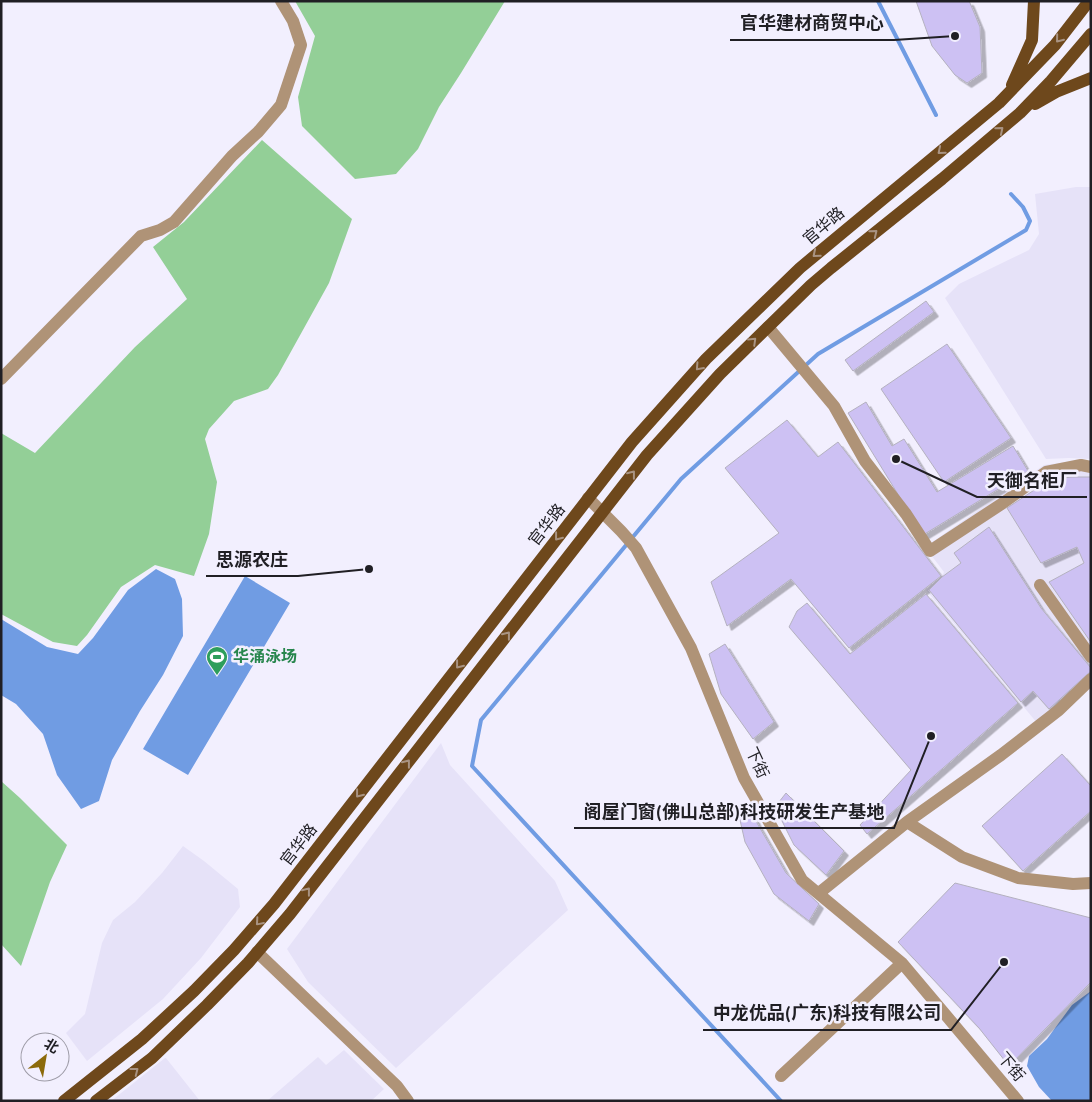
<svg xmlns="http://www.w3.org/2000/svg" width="1092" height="1102" font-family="'Source Sans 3','Noto Sans SC',sans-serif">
  <defs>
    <filter id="shadow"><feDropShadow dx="4.5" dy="4.5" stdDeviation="0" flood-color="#0004"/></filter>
  </defs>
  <rect width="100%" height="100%" fill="#f2effe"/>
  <!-- built -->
  <path fill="#e6e2f8" d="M1076,187h15v272l-22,-1 -23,1 -101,-161 14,-14 70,-34 10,-16 -4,-40z
    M1067,462l24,1v212l-53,49 -112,-134 16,-14 2,-4 -19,-25 119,-82z
    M441,743l9,22 105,116 13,29 -172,158 -88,-86 -21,-33z
    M183,846l21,15 34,28 2,18 -39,51 -38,41 -76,62 -21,-28 19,-19 17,-71 11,-23 22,-18 27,-29z
    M344,1050l40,39 -13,12h-104l51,-44 8,8z
    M166,1058l34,43h-89l54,-43z"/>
  <!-- green -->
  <path fill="#93cf97" d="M295,1h210l-44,72 -22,34 -21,42 -22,25 -41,5 -53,-53 -4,-29 17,-61z
    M262,140l90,79 -23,64 -51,92 -10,14 -34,12 -25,28 -4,10 12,43 -8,52 -15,42 -39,-11 -34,22 -34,48 -10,11 -24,-4 -52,-28v-181l34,20 100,-106 52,-48 -34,-52 31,-25z
    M1,781l19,17 47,47 -17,37 -29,84 -20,-22z"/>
  <!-- water -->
  <path fill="#709ce3" d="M156,569l19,10 7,20 1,37 -20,39 -23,36 -28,49 -13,41 -18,8 -24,-34 -14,-41 -27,-30 -15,-9v-76l46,28 31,7 15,-16 35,-48z
    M245,576l45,27 -102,172 -45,-26z
    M1091,991v110h-39l-13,-14 -12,-21 2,-10 18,-17 25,-34z"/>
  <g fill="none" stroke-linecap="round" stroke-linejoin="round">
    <!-- stream -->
    <path stroke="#709ce3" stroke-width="4" d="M878,1l58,114
      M781,1101l-309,-335 9,-46 200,-241 137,-125 208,-124 4,-9 -7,-14 -12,-13"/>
  </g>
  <!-- building -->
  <path fill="#cdc1f3" stroke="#b4b1bf" filter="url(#shadow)" d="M916,1h53l1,2 10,24 2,46 -15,10 -12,-8 -23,-29z
    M926,301l8,11 -81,59 -8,-11z
    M947,344l64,94 -67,44 -63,-93z
    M866,402l26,44 12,-7 33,53 76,-46 15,25 -105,64 -75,-122z
    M787,420l31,37 20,-15 103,134 -92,72 -58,-69 -64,47 -16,-44 68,-49 -54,-65z
    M1072,477h19l-1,164 -41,-59 35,-19 -7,-16 -36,16 -34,-55 44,-29z
    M989,527l52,81 50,60v3l-42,38 -16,-18 -12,11 -92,-112 13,-13 19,-14 -7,-10z
    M926,594l92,109 -151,131 -7,-9 51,-55 -122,-143 8,-16 10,-8 43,51z
    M725,644l49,78 -21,17 -32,-45 -12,-40z
    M1062,754l29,32v25l-68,60 -41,-45z
    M786,793l58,58 -18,24 -32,-30 -19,-38z
    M748,803l9,20 29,50 33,31 -10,17 -35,-27 -29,-52 -8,-35z
    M955,883l136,35v64l-82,84 -30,-38 -81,-86z"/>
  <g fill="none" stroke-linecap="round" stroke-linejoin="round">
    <!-- minor -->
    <path stroke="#af9377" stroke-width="12" d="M768,327l66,79 31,55 41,53 24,37 73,-48 43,-31 35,-7 10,2
      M1,379l140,-143 19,-6 14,-8 58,-66 26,-24 23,-27 20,-60 -8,-24 -12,-20
      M588,498l33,33 15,17 55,100 53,130 58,102 100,83 116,138
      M1040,585l51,72
      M907,822l94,-67 58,-45 32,-31
      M819,893l88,-71 55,35 56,21 55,6 18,-1
      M257,952l140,134 11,15
      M781,1076l121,-113"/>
    <!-- major -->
    <path stroke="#6e481c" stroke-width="12" d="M1012,85l20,-45 2,-39
      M1035,104l21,-12 35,-14
      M64,1101l78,-62 52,-48 40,-41 40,-46 358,-462 74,-83 94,-91 199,-165 56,-58 34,-44
      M96,1101l56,-43 55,-53 41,-42 42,-49 357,-459 73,-81 91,-89 20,-17 111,-89 78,-66 31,-32 40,-47"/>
  </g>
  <!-- one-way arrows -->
  <defs><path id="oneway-chevron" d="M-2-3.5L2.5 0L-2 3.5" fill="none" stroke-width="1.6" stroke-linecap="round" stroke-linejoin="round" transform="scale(1.25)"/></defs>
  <g stroke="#a99382">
    <use href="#oneway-chevron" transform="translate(1059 39) rotate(129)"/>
    <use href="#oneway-chevron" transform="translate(1000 130) rotate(-40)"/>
    <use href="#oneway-chevron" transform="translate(941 151) rotate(140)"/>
    <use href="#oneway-chevron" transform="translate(874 233) rotate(-39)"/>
    <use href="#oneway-chevron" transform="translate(816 254) rotate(140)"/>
    <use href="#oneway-chevron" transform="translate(753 341) rotate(-44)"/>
    <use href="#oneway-chevron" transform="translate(699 367) rotate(132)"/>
    <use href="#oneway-chevron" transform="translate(632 474) rotate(-52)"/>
    <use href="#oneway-chevron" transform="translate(558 537) rotate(128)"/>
    <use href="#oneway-chevron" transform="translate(507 635) rotate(-52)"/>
    <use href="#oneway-chevron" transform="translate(459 665) rotate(128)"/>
    <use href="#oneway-chevron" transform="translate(407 763) rotate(-52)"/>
    <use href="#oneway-chevron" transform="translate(359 794) rotate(128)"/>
    <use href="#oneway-chevron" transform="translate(307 891) rotate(-52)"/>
    <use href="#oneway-chevron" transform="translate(259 922) rotate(131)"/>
    <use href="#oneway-chevron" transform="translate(135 1071) rotate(-38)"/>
  </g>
  <!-- icons -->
  <defs>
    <g id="stadium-pin" transform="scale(1.125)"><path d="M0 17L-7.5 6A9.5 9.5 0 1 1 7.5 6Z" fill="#2e9e5b" stroke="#f2effe"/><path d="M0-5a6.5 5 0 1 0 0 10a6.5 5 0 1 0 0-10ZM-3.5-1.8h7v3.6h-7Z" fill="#fff"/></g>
  </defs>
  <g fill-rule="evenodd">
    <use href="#stadium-pin" x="217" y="657"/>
  </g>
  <g text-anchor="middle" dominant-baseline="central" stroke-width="5" stroke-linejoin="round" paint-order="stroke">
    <!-- street labels -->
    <g font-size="16" fill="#201f24" stroke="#f2effe">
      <text transform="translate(824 226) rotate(-40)">官华路</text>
      <text transform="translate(547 525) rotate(-52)">官华路</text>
      <text transform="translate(757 763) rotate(65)">下街</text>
      <text transform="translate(299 845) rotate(-52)">官华路</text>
      <text transform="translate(1011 1067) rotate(50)">下街</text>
    </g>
    <!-- leisure labels -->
    <g font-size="16" font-weight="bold" fill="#27864d" stroke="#f2effe" text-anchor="start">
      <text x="233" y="657">华涌泳场</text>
    </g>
  </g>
  <!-- callouts -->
  <path fill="none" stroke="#201f24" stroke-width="2" d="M955 36L894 40H730M896 459L977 497H1087M369 569L298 576H206M931 736L894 828H574M1004 962L951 1030H703"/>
  <g fill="#201f24" stroke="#f2effe" stroke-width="2">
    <circle cx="955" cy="36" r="5"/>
    <circle cx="896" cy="459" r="5"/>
    <circle cx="369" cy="569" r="5"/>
    <circle cx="931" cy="736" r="5"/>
    <circle cx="1004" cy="962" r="5"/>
  </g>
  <g font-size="18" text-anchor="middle" font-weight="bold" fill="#201f24" stroke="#f2effe" stroke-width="5" stroke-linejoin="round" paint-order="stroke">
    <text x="812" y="29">官华建材商贸中心</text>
    <text x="1032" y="487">天御名柜厂</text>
    <text x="252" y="566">思源农庄</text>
    <text x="734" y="818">阁屋门窗(佛山总部)科技研发生产基地</text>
    <text x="827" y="1019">中龙优品(广东)科技有限公司</text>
  </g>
  <!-- border -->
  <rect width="1092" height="1102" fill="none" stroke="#201f24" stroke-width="5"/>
  <!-- north arrow -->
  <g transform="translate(45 1057) rotate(31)"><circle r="24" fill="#f2effe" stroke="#9e9ca7"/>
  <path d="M0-4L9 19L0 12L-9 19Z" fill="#8c6a0b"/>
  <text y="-8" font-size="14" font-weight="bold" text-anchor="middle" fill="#201f24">北</text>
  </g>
</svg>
